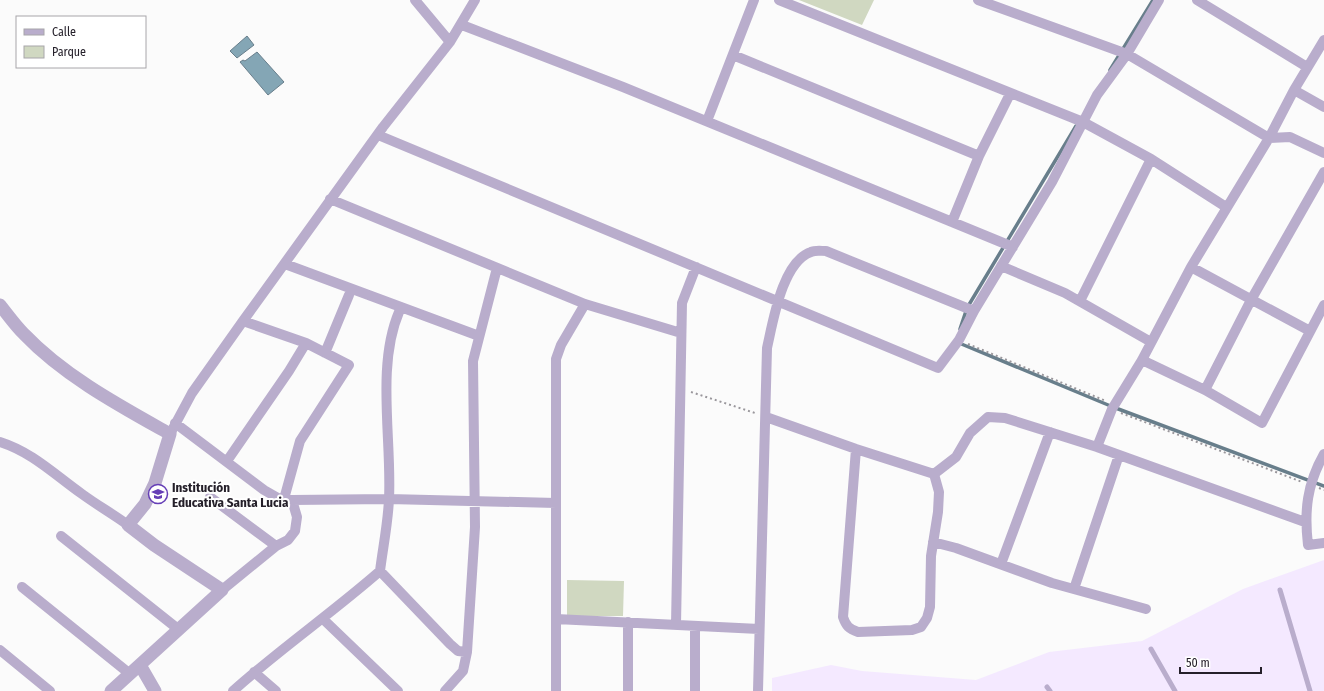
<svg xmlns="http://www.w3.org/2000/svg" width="1324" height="691" font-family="'Fira Sans Condensed',sans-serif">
  <rect width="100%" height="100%" fill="#fbfbfb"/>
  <!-- built -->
  <path fill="#f4e9ff" d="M1324,560v131h-552v-13l59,-13 31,6 114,9 73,-28 93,-11 101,-52z"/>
  <!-- green -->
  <path fill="#d0d8c1" d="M799,0h75l-12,25z
    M567,580l57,1 -1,35h-56z"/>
  <!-- water -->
  <path fill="#84a6b5" stroke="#687e8b" d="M247,36l7,9 -17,13 -7,-7z
    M257,52l27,30 -16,13 -28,-33 3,-2 2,1z"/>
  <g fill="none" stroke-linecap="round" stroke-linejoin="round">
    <!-- stream -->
    <path stroke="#687e8b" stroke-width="3.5" d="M1110,70l43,-70
      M960,329l7,-21 109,-182
      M959,343l154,64 211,79"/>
    <!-- path -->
    <path stroke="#9a979c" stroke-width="2" stroke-dasharray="2 3" stroke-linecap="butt" d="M968,344l138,57
      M691,392l64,21
      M1121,413l181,69
      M1319,488l5,2"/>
    <!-- service -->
    <path stroke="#b9adcc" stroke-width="5" d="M1280,590l30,101
      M1151,649l24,42
      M1047,687l3,4"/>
    <!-- minor -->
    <path stroke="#b9adcc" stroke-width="10" d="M415,0l35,42
      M779,0l304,122 68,37 75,48
      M978,0l149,54 142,84 21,-1 34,16
      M1197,0l110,67
      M462,25l161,62 390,160
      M733,55l246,101
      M1294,90l30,17
      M707,121l47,-121
      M378,135l560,233 21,-28 15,-29 78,-129 45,-87 30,-41 32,-54
      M330,199l255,105 96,29
      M952,222l27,-66 31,-62
      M285,264l194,72
      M1001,266l64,27 86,49
      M1191,267l119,64
      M1080,301l71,-142
      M243,321l63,22 43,22 -49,76 -16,58
      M325,353l24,-58
      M1142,360l63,30 57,33 62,-118
      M1205,390l46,-90 73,-128
      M766,417l90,32 78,25 22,-17 14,-24 18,-16 17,1 92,29 208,75
      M175,423l89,67 14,8 14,2 97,-1 167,4
      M170,434l22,-41 51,-72 140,-194 67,-85 25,-42
      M0,442c32,10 55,33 82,52 15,11 31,20 46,31
      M1097,447l15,-38 30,-49 49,-93 78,-129 25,-48 30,-50
      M856,449l-13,168c3,9 6,12 15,15l54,-2 9,-3 6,-9 3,-11 1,-51 7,-44 1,-20 -5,-18
      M1324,454c-17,30 -20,57 -16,91l16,-2
      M227,461l62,-90 17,-28
      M210,497l66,49
      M61,536l117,93
      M933,542l23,6 96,35 94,26
      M1001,564l49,-132
      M380,571l70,73 8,7 9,1
      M22,587l108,87
      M1074,589l45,-134
      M222,590l54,-44 12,-6 7,-9 2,-14 -5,-17
      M323,619l75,72
      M556,619l203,10
      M628,622v69
      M676,625l6,-322 14,-36
      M0,650l50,41
      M254,672l22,19
      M233,691c47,-42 99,-78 147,-120 3,-24 8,-48 9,-72 3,-59 -13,-133 10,-187
      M445,691l18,-20 4,-19 8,-125 -2,-166 24,-93
      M556,691v-332l5,-14 24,-41
      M695,691v-65
      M758,691l9,-343c6,-26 15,-86 44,-96 4,-2 10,-1 15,-1l148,60"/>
    <!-- tertiary -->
    <path stroke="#b9adcc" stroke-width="13" d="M0,305c8,10 15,20 24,29 40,42 96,72 146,100l-15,49 -10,21 -17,21 26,20 68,45 -111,101
      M140,665l15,26"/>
  </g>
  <!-- icons -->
  <defs>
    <g id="school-ring" transform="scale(1)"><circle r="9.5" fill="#fff" stroke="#653eb6" stroke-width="1.5"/><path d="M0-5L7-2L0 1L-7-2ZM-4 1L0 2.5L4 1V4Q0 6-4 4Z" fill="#653eb6"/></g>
  </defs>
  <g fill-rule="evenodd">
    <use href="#school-ring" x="158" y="494"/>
  </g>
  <g text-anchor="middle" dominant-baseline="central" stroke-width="4" stroke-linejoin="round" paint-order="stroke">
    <!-- poi labels -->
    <g font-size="13" font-weight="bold" fill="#25202a" stroke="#fff" text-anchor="start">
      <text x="172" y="487">Institución<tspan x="172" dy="15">Educativa Santa Lucia</tspan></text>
    </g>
  </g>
  <!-- legend -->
  <rect x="16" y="16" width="130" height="52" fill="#ffffff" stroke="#a8a6aa"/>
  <rect x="24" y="29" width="20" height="6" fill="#b9adcc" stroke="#a8a6aa"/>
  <text x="52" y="36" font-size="12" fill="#25202a">Calle</text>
  <rect x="24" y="46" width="20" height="12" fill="#d0d8c1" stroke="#a8a6aa"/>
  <text x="52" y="56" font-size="12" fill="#25202a">Parque</text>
  <!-- scale -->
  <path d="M1180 667v6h81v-6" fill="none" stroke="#25202a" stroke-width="2"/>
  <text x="1186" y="667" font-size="12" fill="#25202a" stroke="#ffffff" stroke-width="3" paint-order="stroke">50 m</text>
</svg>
